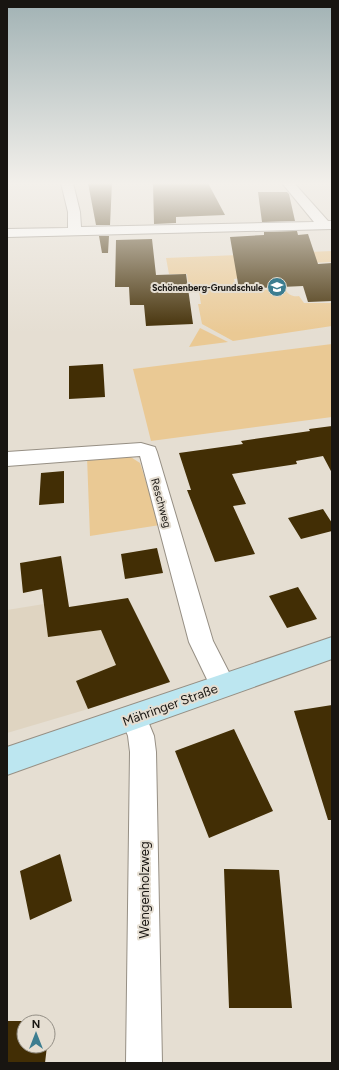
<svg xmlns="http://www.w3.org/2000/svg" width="339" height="1070" font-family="Figtree,sans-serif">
  <rect width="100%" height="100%" fill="#e5ded2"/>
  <!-- built -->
  <path fill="#dfd4c1" d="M114,600l4,10 52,72 -82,27 -81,24v-123l37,-6 1,7z"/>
  <!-- green -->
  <path fill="#eac994" d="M332,251v11l-92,4 1,12 -7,1 3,12 48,-2c3,6 8,8 14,7l5,7h27l1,23 -99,15 -31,-17 -4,-20h3l-2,-13h-6l-1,-7h-4l-1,-10h-18l-3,-16z
    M200,328l28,14 -39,5z
    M332,344v73l-181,24 -18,-72z
    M126,454l14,9 20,62 -70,11 -3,-79z"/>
  <!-- building -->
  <path fill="#422e05" d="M88,183h24l-2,42h-14z
    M153,183h55l17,32 -49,2v6l-22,1z
    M258,192h29l2,2 6,27 -33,1z
    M297,231l1,4 10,-1 10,30 14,-1v38l-24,1 -5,-16 -64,3 -9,-52 34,-2v-3z
    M99,236h10l-1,17h-6z
    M152,239l4,36 30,-1 7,50 -47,2 -2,-21h-14l-1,-18h-14l1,-47z
    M103,364l2,33 -36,2v-33z
    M332,426v47l-9,-17 -27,5 1,3 -65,10 14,30 -13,2 22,48 -40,8 -28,-72h4l-12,-37 64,-9 -2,-3 69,-10 -1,-2z
    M64,471v32l-25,2 2,-32z
    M323,509l9,14v8l-31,8 -13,-21z
    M157,548l6,25 -38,6 -4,-25z
    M61,556l8,51 59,-9 42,84 -82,27 -12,-28 40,-16 -15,-35 -53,7 -6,-48 -19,4 -3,-30z
    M298,587l19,32 -30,9 -18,-32z
    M332,705v115h-4l-34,-109z
    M234,729l39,82 -64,27 -34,-87z
    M60,854l12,47 -42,19 -10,-49z
    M224,869l55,1 13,138h-63z
    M7,1021h42l-1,11v-10h-24v24h23l-2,17h-38z"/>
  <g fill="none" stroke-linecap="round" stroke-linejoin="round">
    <!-- street casing -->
    <g stroke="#968f84" stroke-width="2">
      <path id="street" d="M61,183h12l7,29 1,15 233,-5 -32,-39h12l34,38h4v8l-325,8v-8l61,-1v-16z
        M141,443l14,4 2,5 56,189 23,45 -4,8 -9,3 -9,-3 -25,-52 -49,-186 -133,10v-14z
        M134,706l9,3 11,27 2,16 6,311h-36l4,-311 -2,-16 -7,-18 4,-9z"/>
    </g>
    <!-- secondary casing -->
    <g stroke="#968f84" stroke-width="2">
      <path id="secondary" d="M332,637v22l-325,116v-28z"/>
    </g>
    <!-- street -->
    <use href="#street" fill="#fff" fill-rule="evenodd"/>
    <!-- secondary -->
    <use href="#secondary" fill="#bce6f0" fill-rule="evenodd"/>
  </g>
  <!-- sky -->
  <linearGradient id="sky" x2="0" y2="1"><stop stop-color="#a1b2b4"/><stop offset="0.55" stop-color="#f3f0eb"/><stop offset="1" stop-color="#f3f0eb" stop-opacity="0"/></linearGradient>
  <rect width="339" height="333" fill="url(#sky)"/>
  <!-- icons -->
  <defs>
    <g id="school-disc" transform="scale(1)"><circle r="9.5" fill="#3c7d90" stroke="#e5ded2"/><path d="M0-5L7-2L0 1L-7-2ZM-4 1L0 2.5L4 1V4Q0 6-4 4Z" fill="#fff"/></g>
  </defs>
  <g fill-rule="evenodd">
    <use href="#school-disc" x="277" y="287"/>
  </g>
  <g text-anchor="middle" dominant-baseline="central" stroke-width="4" stroke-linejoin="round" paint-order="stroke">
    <!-- far-poi labels -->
    <g font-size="9" font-weight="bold" fill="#181511" stroke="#e5ded2" text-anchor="end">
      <text x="263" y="287">Schönenberg-Grundschule</text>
    </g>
    <!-- street labels -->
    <g font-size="11" fill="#181511" stroke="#e5ded2">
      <text transform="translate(161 503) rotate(75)">Reschweg</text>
    </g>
    <!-- near-street labels -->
    <g font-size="13" fill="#181511" stroke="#e5ded2">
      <text transform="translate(170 705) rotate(-20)">Mähringer Straße</text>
      <text transform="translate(144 890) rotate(-90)">Wengenholzweg</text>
    </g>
  </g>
  <!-- border -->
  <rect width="339" height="1070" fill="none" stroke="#181511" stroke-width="16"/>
  <!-- north arrow -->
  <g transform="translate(36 1034)"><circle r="19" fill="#e5ded2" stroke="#938e85"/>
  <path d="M0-3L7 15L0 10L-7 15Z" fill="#3c7d90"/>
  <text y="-6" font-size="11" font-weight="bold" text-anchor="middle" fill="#181511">N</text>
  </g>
</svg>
